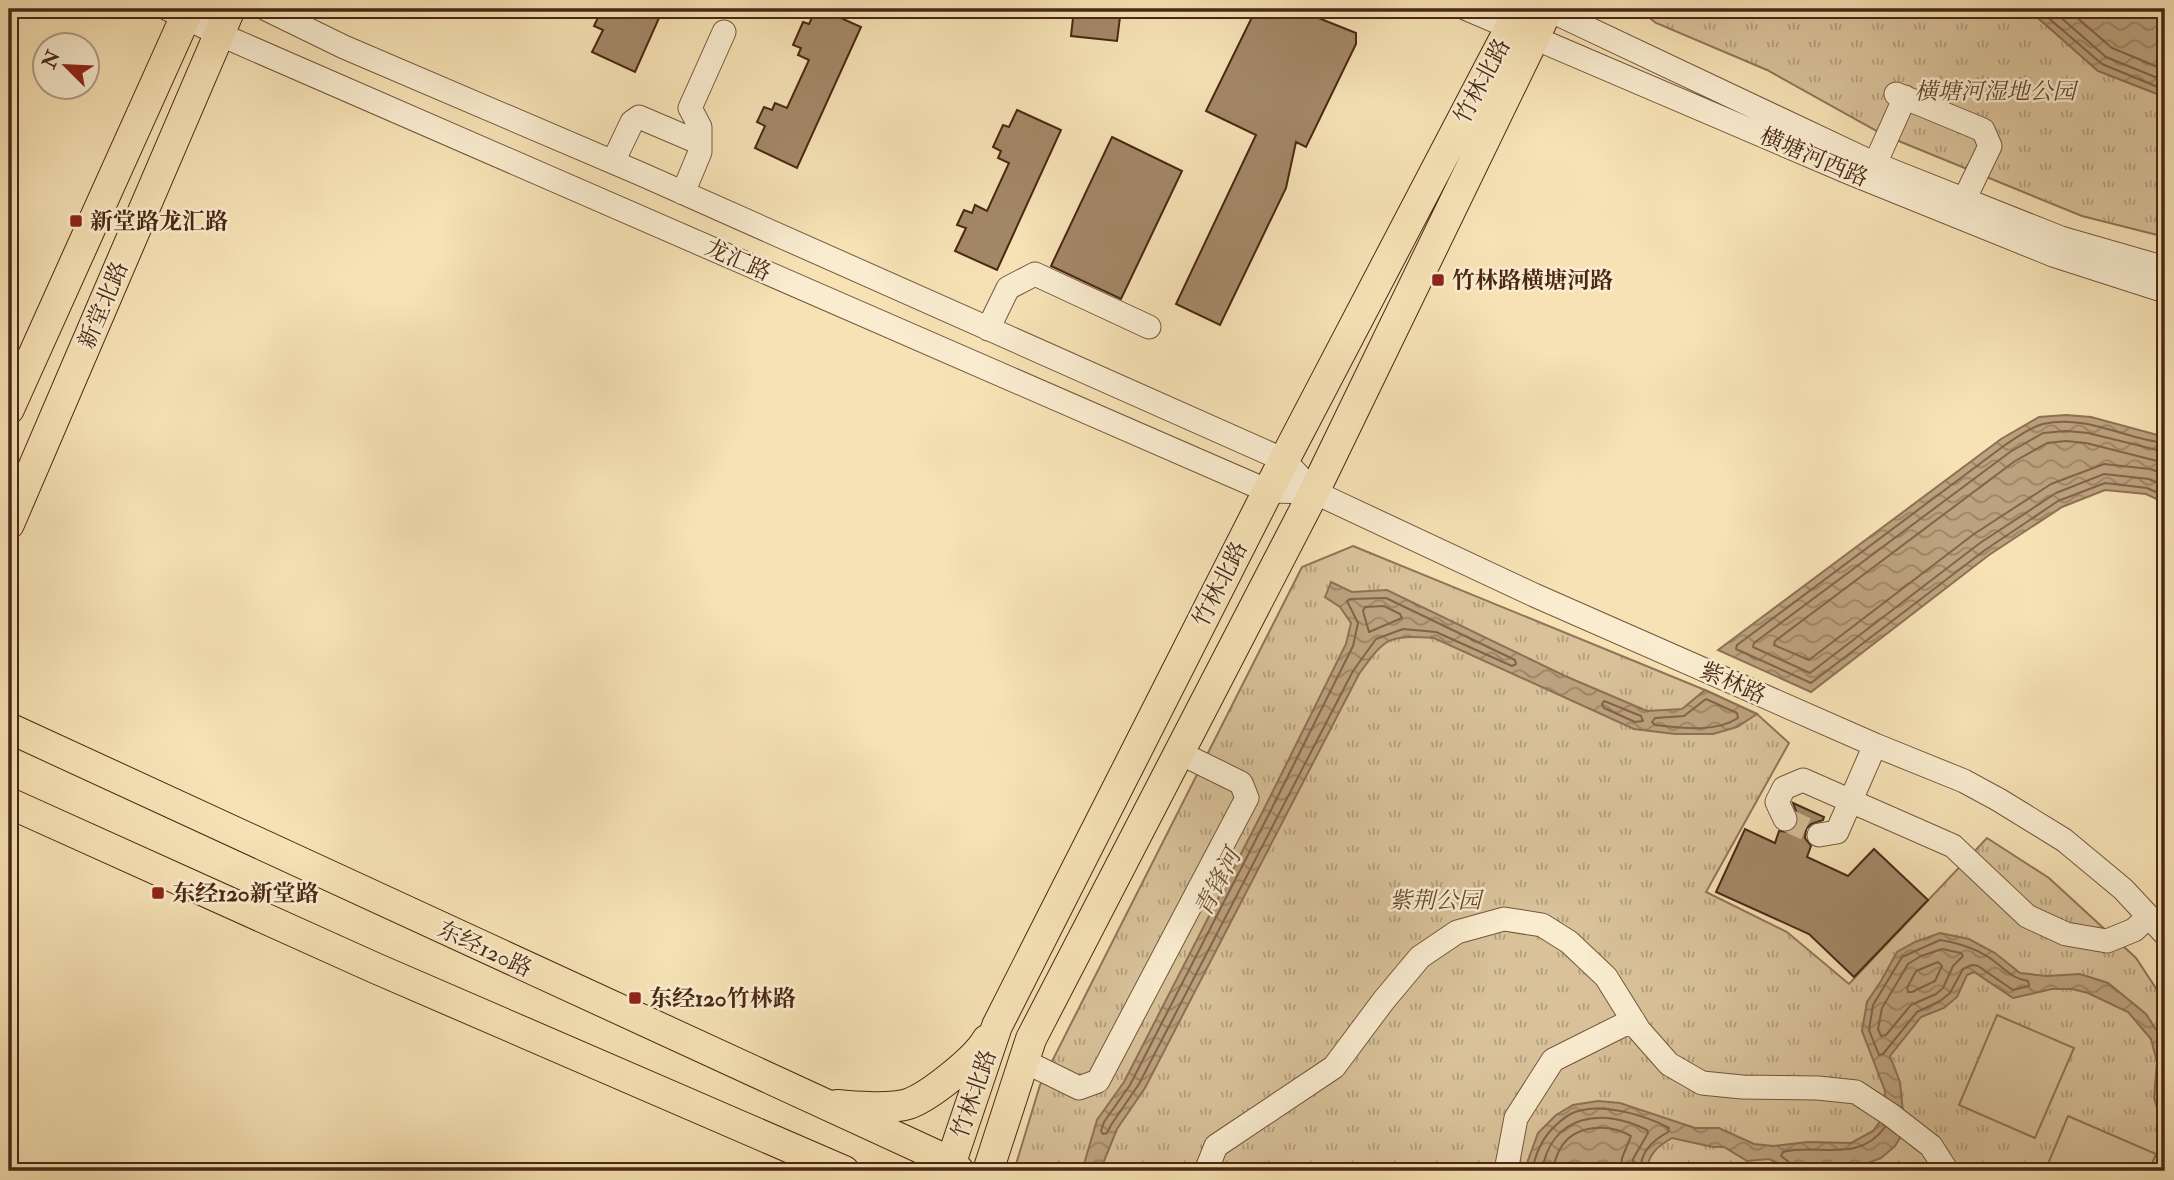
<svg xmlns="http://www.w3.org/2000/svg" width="2174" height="1180" font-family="'IM FELL Double Pica','Noto Serif SC',serif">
  <defs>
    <pattern id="grass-tufts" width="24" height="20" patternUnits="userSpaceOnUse" patternTransform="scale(1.75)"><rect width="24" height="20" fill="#d9c29a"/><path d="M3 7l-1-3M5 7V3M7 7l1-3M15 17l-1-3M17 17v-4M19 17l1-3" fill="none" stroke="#b29e7c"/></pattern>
    <pattern id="water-waves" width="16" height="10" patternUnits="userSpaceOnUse" patternTransform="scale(1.75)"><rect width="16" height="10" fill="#bca27e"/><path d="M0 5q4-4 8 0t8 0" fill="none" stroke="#9b8466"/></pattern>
  </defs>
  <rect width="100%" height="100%" fill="#f6e2b5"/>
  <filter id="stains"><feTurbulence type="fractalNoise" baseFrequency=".00286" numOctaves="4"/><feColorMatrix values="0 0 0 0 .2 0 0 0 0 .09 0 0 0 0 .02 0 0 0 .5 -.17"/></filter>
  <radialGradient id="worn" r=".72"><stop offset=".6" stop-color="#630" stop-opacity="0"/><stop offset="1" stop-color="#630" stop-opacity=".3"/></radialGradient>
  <!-- grass -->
  <path fill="url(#grass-tufts)" stroke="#927457" stroke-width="2" d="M1638,9h390l70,62 67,26v140l-83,-21 -198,-81 -117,-65 -111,-47z
    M1353,546l352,144 52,24 32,29 -83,149 81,40 62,52 138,-146 62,40 87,80 29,44v169h-1151l26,-86 262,-518z"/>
  <!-- pitch -->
  <path fill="#d9c29a" stroke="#927457" stroke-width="2" d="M1997,1015l77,33 -39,90 -76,-33z
    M2068,1116l88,38 -7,17h-104z"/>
  <!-- water -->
  <path fill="url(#water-waves)" stroke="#8e7154" stroke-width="2" d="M2028,9h137v88l-67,-26z
    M2066,415l25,2 74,20v66l-19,-9 -41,-4 -43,17 -73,48 -178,137 -93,-42 283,-211 38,-22z
    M1331,582l21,10 35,-2 178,86 82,35 35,-2 23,-19 52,24 -20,13 -24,7h-38l-41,-5 -200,-91c-47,-3 -48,-1 -75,36l-214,414 -28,41 -17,42h-18l15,-51 27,-38 142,-277 80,-161 5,-21 -11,-16 -15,-10z
    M1940,933l29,6 26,14 25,20 26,3 34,-2 28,9 38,31 16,25 3,23v71l-11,-35 3,-36 -6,-23 -23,-27 -40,-19 -16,-4h-20l-39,9 -39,-26 -7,3 -10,22 -13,11 -23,9 -31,39 10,26 3,30v21l-8,13 -14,12 -35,13h-61l-3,-6 -13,-6 -22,2 -23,-14h-11l-41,-9c-14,8 -24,16 -25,33h-121v-5l12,-33 18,-18 17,-10 25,-4 22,2 75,25h24l35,16 19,2 35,-4 43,1 22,-12 11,-15 1,-25 -23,-60 5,-29 14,-21 16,-29 18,-10z"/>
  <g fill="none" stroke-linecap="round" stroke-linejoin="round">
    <!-- shore -->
    <path stroke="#836449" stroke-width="2" d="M2038,9l64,55 63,26
      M2051,9l55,48 59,24
      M2067,9l45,39 53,22
      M2165,443c-40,-4 -79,-29 -122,-19 -13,3 -27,14 -38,21l-268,200 -1,4 75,34 174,-133 73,-49 47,-18 42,5 18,8
      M2165,452l-77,-19 -22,-2 -23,2 -33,19 -256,191 -1,4 57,26 170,-130 76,-50 48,-19 45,5 16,7
      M2165,463l-79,-20 -20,-2 -19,2 -32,18 -240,180 -1,4 35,15 165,-126 77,-50 53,-20 46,5 15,5
      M1386,598l129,62 1,4 -4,2 -76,-34 -33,-3 -27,10 -23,32 -214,413 -28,41 -4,8 -4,1 -2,-3 3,-9 26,-37 142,-277 81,-162 5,-23 -11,-22 3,-2z
      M1365,607l19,-1 16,8 2,4 -33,14 -6,-21z
      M1706,699l31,14 1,5c-22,15 -58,10 -83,7l-3,-3 3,-4 29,-2z
      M1604,701l37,15 2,5 -8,1 -31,-14 -2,-4z
      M1940,940c19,3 38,9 54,21 12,9 19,18 34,20l1,5 -16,4 -35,-24 -6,-1 -9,4 -13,24 -10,8 -23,11 -34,42 -4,1 -10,-25 4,-25 29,-48z
      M1942,949l19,4 2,3 -10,10 -10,22 -7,6 -25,11 -25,30 -5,1 -3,-7 4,-21 26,-44 13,-8z
      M1938,962l4,4 -7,15 -23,11h-4l-1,-4 9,-17z
      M1533,1171c1,-15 9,-32 20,-43 6,-6 13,-13 22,-16 26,-10 70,3 94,16l-1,4c-16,9 -27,19 -28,39
      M1542,1171c9,-57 61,-64 105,-41l1,3 -15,26 -2,12
      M1552,1171c2,-7 4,-15 8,-22 14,-25 49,-26 71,-13l-9,22 -1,13
      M1791,1171l-2,-9 -8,-6 2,-4c37,-9 75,12 102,-25"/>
  </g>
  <!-- building -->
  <path fill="#a38868" stroke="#4a2714" stroke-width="2" d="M611,9h52l-28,63 -43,-20 11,-22 -9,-4 7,-15 8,3z
    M816,9h5l40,18 -64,141 -42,-20 10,-22 -8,-4 7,-15 8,3 3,-7 12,5 22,-48 -11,-5 3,-7 -8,-3 10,-23 6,2z
    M1074,9h47l-4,32 -46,-5z
    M1256,9h40l60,24v11l-50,103 -10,-5 -10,46 -66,137 -44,-21 80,-169 -50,-24z
    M1017,110l44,20 -64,140 -42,-19 11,-23 -9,-3 7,-15 8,3 3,-8 12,6 22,-48 -11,-5 3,-7 -8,-4 10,-22 6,2z
    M1112,137l70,34 -61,128 -70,-33z
    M1793,803l31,14 -1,3 -12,4 -5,5 -1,9 6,8 -4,11 41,19 26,-27 54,51 -74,77 -45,-43 -93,-42 29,-63 30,14 4,-12 11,1 7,-6 2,-7z"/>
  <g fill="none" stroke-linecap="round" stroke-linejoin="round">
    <!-- minor-tunnel -->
    <path stroke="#d4bd95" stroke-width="23" stroke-dasharray="23 11" stroke-linecap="butt" d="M1785,819l34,16"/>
    <!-- minor casing -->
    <g stroke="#75563c" stroke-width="25">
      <path id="minor" d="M168,9l51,25 1049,457 46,1
        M266,9l78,38 297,127 643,286 30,32 220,103 341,150 89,36 35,19 65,40 59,49 42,45
        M1467,9l383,164 203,82 112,36
        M1547,9l328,155 186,74 104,30
        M1896,94l87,36 7,16 -26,54
        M613,162l19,-40 7,-5 61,26
        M1875,164l30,-67
        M683,193l17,-41v-25l-10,-19 34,-76
        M988,329l20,-41 27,-14 114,53
        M1785,819l-8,-17 7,-14 19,-8 150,66 74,70 39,18 41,7 27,-11 14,-13
        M1819,835l18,-3 38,-87
        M1024,1061l55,27 19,-7 149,-283 -6,-15 -61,-30
        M1206,1171l10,-25 118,-79 50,-67 36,-43 37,-25 47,-13 38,6 27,17 37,35 33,53 30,34 33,19 40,4 76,1 38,4 35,23 40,31 16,25
        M1506,1171l10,-53 37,-58 80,-40"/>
    </g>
    <!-- major casing -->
    <g stroke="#4a2714" stroke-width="32">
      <path id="major" d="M9,409l180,-400
        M9,524l221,-515
        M9,728l942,434 8,9
        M9,803l366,165 469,203
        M837,1105c17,2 56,4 71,-1 21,-7 68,-45 79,-64
        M948,1171l49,-145 271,-535 252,-482
        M988,1171l43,-132 283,-547 234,-483"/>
    </g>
    <!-- minor -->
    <use href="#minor" stroke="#f9eccf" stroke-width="23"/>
    <!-- major -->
    <use href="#major" stroke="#f6e2b5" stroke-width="30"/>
  </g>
  <!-- markers -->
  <g fill="#8f2418" stroke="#f9eccf" stroke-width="2.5">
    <rect x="69" y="214" width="14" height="14" rx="3.5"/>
    <rect x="1431" y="273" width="14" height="14" rx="3.5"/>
    <rect x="151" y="886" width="14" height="14" rx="3.5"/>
    <rect x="628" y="991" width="14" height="14" rx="3.5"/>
  </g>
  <g text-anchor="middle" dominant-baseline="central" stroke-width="5" stroke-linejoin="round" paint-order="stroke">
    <!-- street labels -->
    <g font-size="23" fill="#4a2714" stroke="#f9eccf">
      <text transform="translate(1482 81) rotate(-62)">竹林北路</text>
      <text transform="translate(1814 157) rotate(23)">横塘河西路</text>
      <text transform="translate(738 260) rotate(24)">龙汇路</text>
      <text transform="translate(103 305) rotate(-67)">新堂北路</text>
      <text transform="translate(1220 584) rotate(-63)">竹林北路</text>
      <text transform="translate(1733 683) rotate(24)">紫林路</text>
      <text transform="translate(485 949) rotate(25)">东经120路</text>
      <text transform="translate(974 1094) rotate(-71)">竹林北路</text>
    </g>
    <!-- park labels -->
    <g font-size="23" font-style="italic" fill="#67462f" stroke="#f9eccf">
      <text x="1995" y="91">横塘河湿地公园</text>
      <text x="1435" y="900">紫荆公园</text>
    </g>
    <!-- poi labels -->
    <g font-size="23" font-weight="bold" fill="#4a2714" stroke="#f9eccf" text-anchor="start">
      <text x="90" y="221">新堂路龙汇路</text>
      <text x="1452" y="280">竹林路横塘河路</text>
      <text x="172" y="893">东经120新堂路</text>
      <text x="649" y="998">东经120竹林路</text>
    </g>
    <!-- water labels -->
    <g font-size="24" font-style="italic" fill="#6c4c34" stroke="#f9eccf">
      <text transform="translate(1218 883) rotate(-63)">青锋河</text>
    </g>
  </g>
  <!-- margin -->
  <rect width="2174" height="1180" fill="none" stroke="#f6e2b5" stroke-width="35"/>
  <rect x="10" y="10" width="2153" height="1159" fill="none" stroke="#4a2714" stroke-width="3.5"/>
  <rect x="18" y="18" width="2139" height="1145" fill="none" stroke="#4a2714" stroke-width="2"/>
  <!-- north arrow -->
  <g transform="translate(66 66) rotate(294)"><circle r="33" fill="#f9eccf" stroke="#b39d84" stroke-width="2"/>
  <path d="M0-5L12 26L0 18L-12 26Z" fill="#8f2418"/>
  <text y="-10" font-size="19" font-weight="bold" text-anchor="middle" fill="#4a2714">N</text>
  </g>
  <rect width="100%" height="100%" filter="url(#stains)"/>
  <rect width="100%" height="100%" fill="url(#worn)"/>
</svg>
